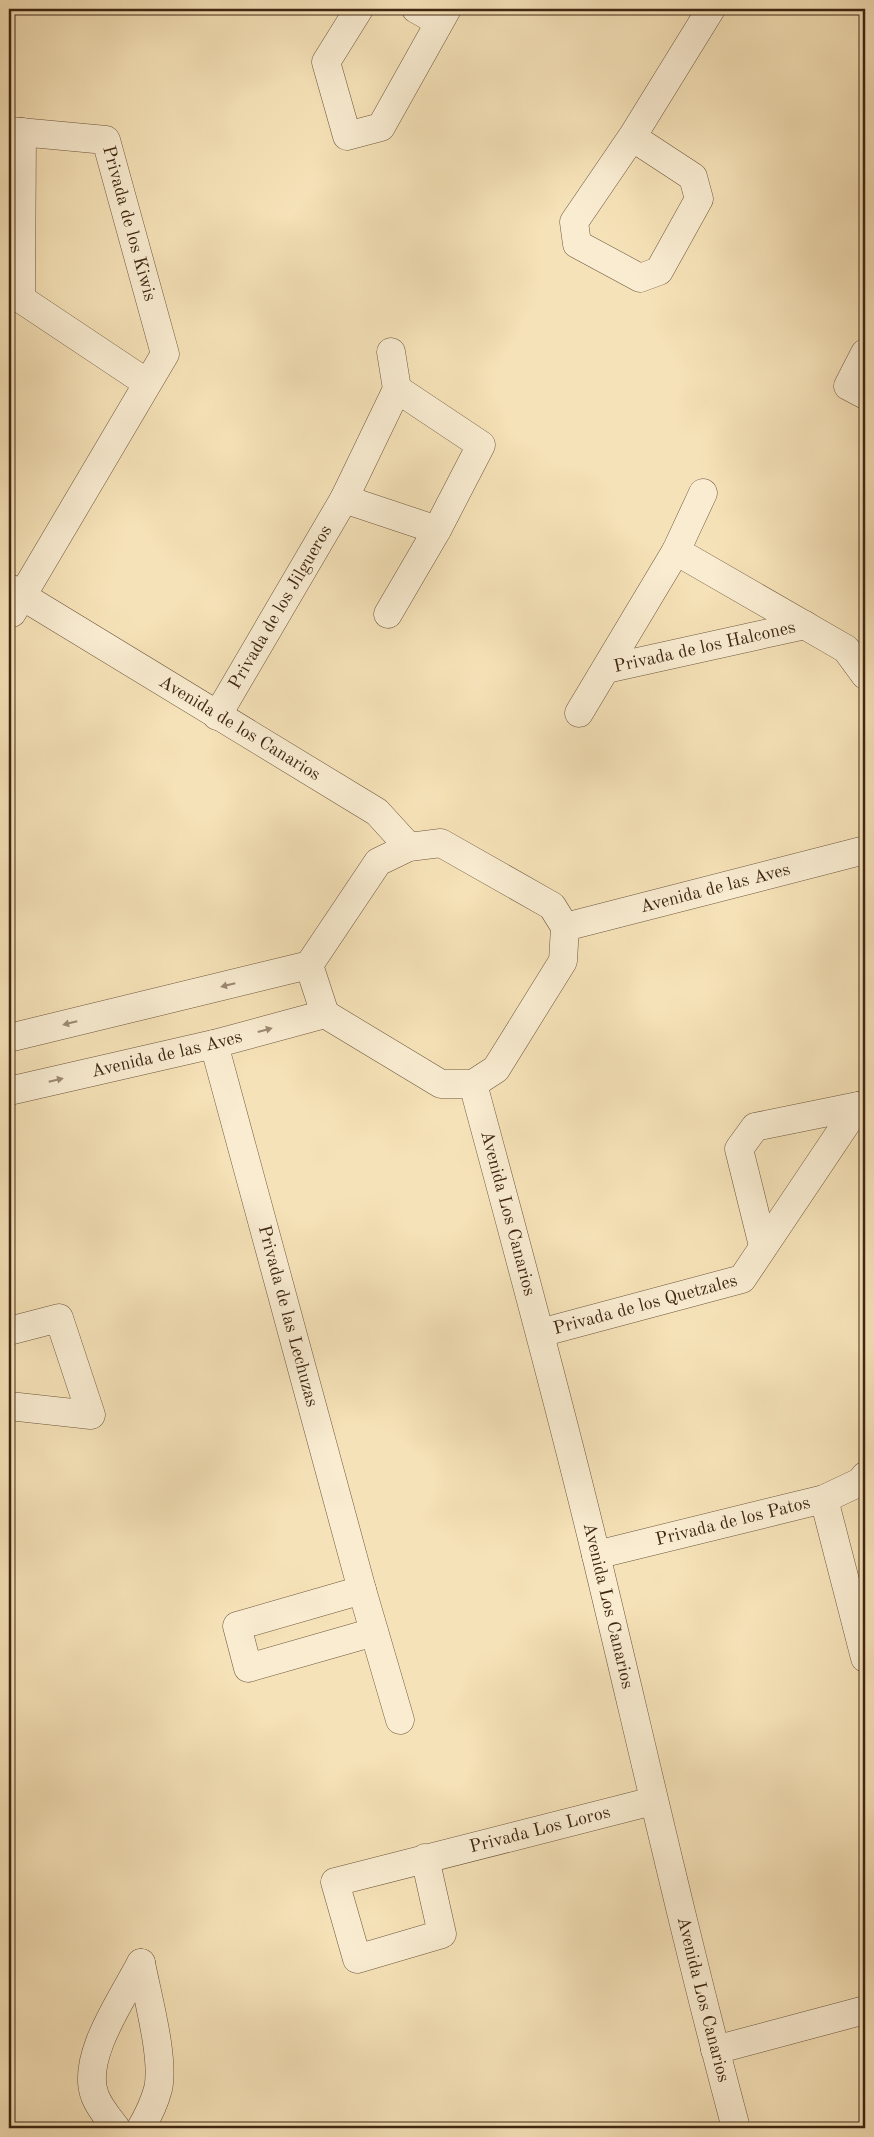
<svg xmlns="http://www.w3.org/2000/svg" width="874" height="2137" font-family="'Old Standard TT',serif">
  <rect width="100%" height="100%" fill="#f6e2b8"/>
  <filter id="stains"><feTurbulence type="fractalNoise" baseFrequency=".004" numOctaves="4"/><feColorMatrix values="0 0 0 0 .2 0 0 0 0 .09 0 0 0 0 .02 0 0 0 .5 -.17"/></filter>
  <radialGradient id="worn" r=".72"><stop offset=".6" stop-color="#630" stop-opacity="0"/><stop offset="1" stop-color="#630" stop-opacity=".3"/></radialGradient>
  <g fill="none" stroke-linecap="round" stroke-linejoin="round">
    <!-- street casing -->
    <g stroke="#6c553c" stroke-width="29">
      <g id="street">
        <path d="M359,9l-33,53 21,74 34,-9 66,-118"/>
        <path d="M416,9l23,13"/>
        <path id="s1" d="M9,131l97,9 59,214 -153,259"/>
        <path d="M22,132l-1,167 126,84"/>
        <path d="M632,137l61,40 6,22 -40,72 -19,7 -63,-34 -3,-22 58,-85 79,-128"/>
        <path d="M865,353l-17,33 17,9"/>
        <path d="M344,499l93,31"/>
        <path d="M676,551l170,98 19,26"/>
        <path id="s2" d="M9,588l368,224 32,35"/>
        <path d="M388,614l49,-84 44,-85 -84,-56"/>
        <path id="s3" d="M606,669l199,-44"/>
        <path d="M579,713l97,-162 27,-58"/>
        <path id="s4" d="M217,716l127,-217 53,-110 -6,-37"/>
        <path d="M441,843l111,63 13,21 -2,34 -67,108 -23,15h-32l-116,-70 -16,-49 69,-103 31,-15z"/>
        <path id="s5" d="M565,927l300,-77"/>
        <path d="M9,1038l300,-73"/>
        <path id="s6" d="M214,1044l148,546 38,130"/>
        <path id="s7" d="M473,1084c42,156 85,313 123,471 46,191 89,383 140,573"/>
        <path id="s8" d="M9,1091l205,-47 111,-30"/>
        <path d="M763,1246l-24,-97 16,-22 103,-21"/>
        <path d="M9,1331l50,-13 32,97 -82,-9"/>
        <path id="s9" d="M540,1333l202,-54 116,-173 7,-1"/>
        <path d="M824,1499l41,159"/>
        <path id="s10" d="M596,1555l228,-56 36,-17 5,-6"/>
        <path d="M362,1590l-125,36 11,42 126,-36"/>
        <path id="s11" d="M425,1858l17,76 -85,25 -22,-77 318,-81"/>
        <path d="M715,2050l150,-40"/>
        <path d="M116,2128c-7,-9 -17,-21 -21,-32 -15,-38 28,-98 46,-133"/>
        <path d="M141,2128c7,-12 13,-24 17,-39 7,-30 -11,-94 -17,-126"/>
      </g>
    </g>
    <!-- street -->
    <use href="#street" stroke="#f9ecd1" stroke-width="28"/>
  </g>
  <!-- one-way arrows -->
  <defs><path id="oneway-solid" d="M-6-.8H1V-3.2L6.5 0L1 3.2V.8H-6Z" transform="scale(1.25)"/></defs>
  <g fill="#9c8972">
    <use href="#oneway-solid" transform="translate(228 985) rotate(166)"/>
    <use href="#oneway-solid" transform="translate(70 1023) rotate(166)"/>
    <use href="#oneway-solid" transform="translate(265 1030) rotate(-15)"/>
    <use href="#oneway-solid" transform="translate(56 1080) rotate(-13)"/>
  </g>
  <g text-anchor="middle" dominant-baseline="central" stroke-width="5" stroke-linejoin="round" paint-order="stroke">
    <!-- street labels -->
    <g font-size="18" fill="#3e2612" stroke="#f9ecd1">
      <text stroke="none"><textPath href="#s1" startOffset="184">Privada de los Kiwis</textPath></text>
      <text stroke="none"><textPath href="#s4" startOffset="126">Privada de los Jilgueros</textPath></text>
      <text stroke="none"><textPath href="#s3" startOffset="101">Privada de los Halcones</textPath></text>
      <text stroke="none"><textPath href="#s2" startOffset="270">Avenida de los Canarios</textPath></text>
      <text stroke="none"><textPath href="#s5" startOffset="155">Avenida de las Aves</textPath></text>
      <text stroke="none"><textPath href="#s8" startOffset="162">Avenida de las Aves</textPath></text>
      <text stroke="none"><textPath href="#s7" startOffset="134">Avenida Los Canarios</textPath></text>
      <text stroke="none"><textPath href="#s9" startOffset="109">Privada de los Quetzales</textPath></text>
      <text stroke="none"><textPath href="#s6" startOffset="282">Privada de las Lechuzas</textPath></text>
      <text stroke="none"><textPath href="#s10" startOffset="141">Privada de los Patos</textPath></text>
      <text stroke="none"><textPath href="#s7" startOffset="539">Avenida Los Canarios</textPath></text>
      <text stroke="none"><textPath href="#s11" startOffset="458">Privada Los Loros</textPath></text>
      <text stroke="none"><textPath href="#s7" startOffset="944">Avenida Los Canarios</textPath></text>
    </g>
  </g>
  <!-- margin -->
  <rect width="874" height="2137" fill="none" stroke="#f6e2b8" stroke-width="30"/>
  <rect x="10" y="10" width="854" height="2117" fill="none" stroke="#3e2612" stroke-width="2.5"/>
  <rect x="15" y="15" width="844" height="2107" fill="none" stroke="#3e2612"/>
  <rect width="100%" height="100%" filter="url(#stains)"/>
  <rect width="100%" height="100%" fill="url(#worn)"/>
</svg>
